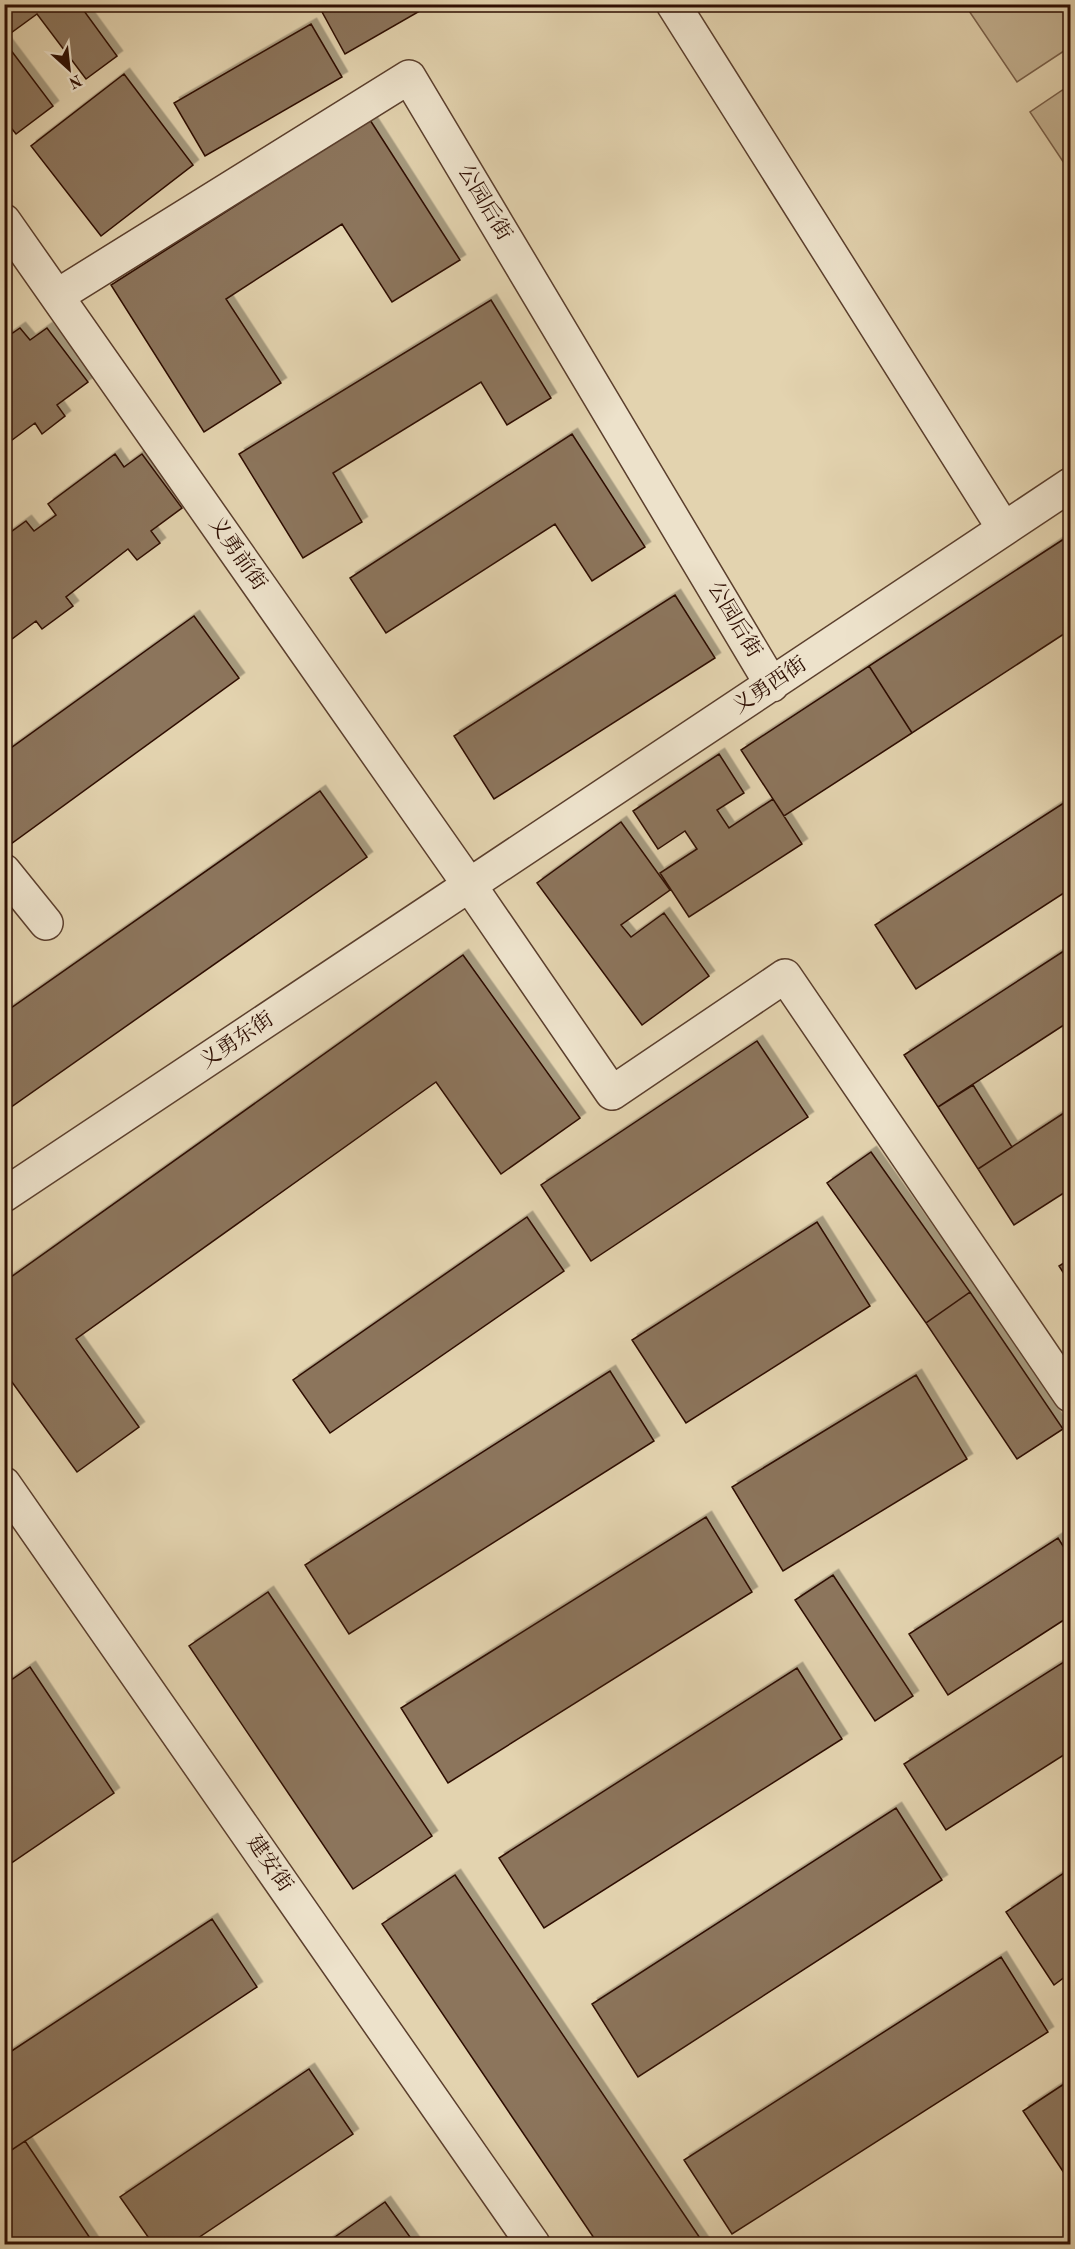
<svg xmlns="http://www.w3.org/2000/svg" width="1075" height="2249" font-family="'Old Standard TT','Noto Serif SC',serif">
  <defs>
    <filter id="shadow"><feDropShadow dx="5.5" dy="-5.5" stdDeviation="0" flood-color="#0004"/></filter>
  </defs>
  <rect width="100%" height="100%" fill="#e3d3af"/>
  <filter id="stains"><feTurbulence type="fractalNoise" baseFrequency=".00333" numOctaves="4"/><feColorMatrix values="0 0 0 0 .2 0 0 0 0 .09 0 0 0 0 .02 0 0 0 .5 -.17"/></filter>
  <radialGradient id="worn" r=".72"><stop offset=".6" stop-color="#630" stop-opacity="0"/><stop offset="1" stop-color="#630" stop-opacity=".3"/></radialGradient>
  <!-- garden -->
  <path fill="#c4b292" stroke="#79604a" stroke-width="1.5" d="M965,5h96l9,13v29l-53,35z
    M1070,85v87l-40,-60z"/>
  <!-- building -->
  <path fill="#8c745c" stroke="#2e0e02" stroke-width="1.5" filter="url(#shadow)" d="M4,4h75l38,52 -31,23 -49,-65 -33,24z
    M330,4h102l-87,50 -24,-44z
    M311,24l31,53 -137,79 -31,-53z
    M4,41l49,65 -37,28 -12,-15z
    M124,74l69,91 -92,71 -70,-90z
    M370,120l90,140 -68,42 -50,-78 -116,75 55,84 -77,49 -93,-147z
    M491,300l60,98 -44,27 -26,-43 -148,91 29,49 -59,36 -64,-104z
    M20,328l10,12 17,-12 41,54 -31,23 8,11 -23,18 -7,-11 -31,23v-107z
    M572,434l73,113 -53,34 -37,-57 -169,109 -36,-55z
    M115,454l9,13 18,-13 40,54 -31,23 9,12 -23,17 -9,-11 -62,48 7,9 -31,23 -6,-8 -32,24v-108l22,-16 8,10 22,-16 -8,-11z
    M1070,535v95l-158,103 -43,-67z
    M675,595l40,63 -221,141 -40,-63z
    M194,616l45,62 -235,171v-96z
    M869,666l43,67 -128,83 -43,-66z
    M719,754l25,39 -27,17 12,18 44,-29 29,45 -113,73 -29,-44 37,-24 -12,-18 -27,18 -25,-38z
    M320,791l47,66 -363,255v-99z
    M1070,799v90l-154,100 -41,-64z
    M621,822l49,68 -49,35 10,12 33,-24 45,63 -67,49 -105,-142z
    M1070,947v74l-132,86 -34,-52z
    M463,955l117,163 -79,56 -65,-92 -360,257 63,88 -62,45 -73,-101v-89z
    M757,1041l51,76 -217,144 -50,-76z
    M973,1085l39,62 -34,22 -40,-62z
    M1070,1109v80l-56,36 -36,-56z
    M871,1152l99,140 -44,31 -99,-140z
    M527,1217l37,54 -234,162 -37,-53z
    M817,1222l53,84 -184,117 -54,-83z
    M1070,1259v24l-11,-17z
    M970,1292l93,137 -46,30 -91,-136z
    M610,1371l44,70 -305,193 -44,-69z
    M916,1375l51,84 -184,112 -51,-84z
    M706,1517l46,75 -304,191 -47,-75z
    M1058,1538l12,19v59l-122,79 -39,-61z
    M833,1575l80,121 -38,25 -80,-121z
    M268,1592l164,244 -79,53 -164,-243z
    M1070,1658v93l-124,79 -42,-66z
    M30,1667l84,126 -110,75v-183z
    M797,1668l45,71 -298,189 -45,-70z
    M896,1808l46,72 -304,197 -46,-73z
    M1070,1869v104l-16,12 -48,-73z
    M455,1875l249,369h-106l-216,-320z
    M212,1919l45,68 -253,168v-99z
    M1001,1957l47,75 -316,202 -48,-74z
    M309,2069l44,65 -164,110h-36l-33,-47z
    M1070,2080v102l-47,-71z
    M25,2141l69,103h-90v-89z
    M385,2202l30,42h-90z"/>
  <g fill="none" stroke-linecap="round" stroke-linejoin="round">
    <!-- minor casing -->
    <g stroke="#5b3f2d" stroke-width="36">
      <path id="minor" d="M673,4l331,525
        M4,221l466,665 142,207 173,-117 285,419
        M57,296l352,-219 363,608
        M4,871l42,52
        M4,1195l1066,-710
        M4,1484l529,760"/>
    </g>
    <!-- minor -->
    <use href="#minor" stroke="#ede2cb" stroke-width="33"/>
  </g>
  <g text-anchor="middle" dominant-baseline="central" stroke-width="4.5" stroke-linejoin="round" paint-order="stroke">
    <!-- street labels -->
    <g font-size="21" fill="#2e0e02" stroke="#ede2cb">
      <text transform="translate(484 203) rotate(59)">公园后街</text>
      <text transform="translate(237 554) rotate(55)">义勇前街</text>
      <text transform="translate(734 620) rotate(59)">公园后街</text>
      <text transform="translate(770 686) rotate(-34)">义勇西街</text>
      <text transform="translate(237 1041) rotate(-34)">义勇东街</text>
      <text transform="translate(269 1864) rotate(55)">建安街</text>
    </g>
  </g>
  <!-- margin -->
  <rect width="1075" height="2249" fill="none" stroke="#e3d3af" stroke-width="24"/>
  <rect x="6" y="6" width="1063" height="2237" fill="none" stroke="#2e0e02" stroke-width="3"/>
  <rect x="12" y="12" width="1051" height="2225" fill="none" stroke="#2e0e02" stroke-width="1.5"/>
  <!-- north arrow -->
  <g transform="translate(69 69) rotate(153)" stroke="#ede2cb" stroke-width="4.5" paint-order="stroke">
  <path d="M0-4.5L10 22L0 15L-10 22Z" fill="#2e0e02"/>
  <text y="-9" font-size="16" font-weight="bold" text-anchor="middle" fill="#2e0e02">N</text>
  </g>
  <rect width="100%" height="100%" filter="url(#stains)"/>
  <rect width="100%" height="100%" fill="url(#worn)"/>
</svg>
